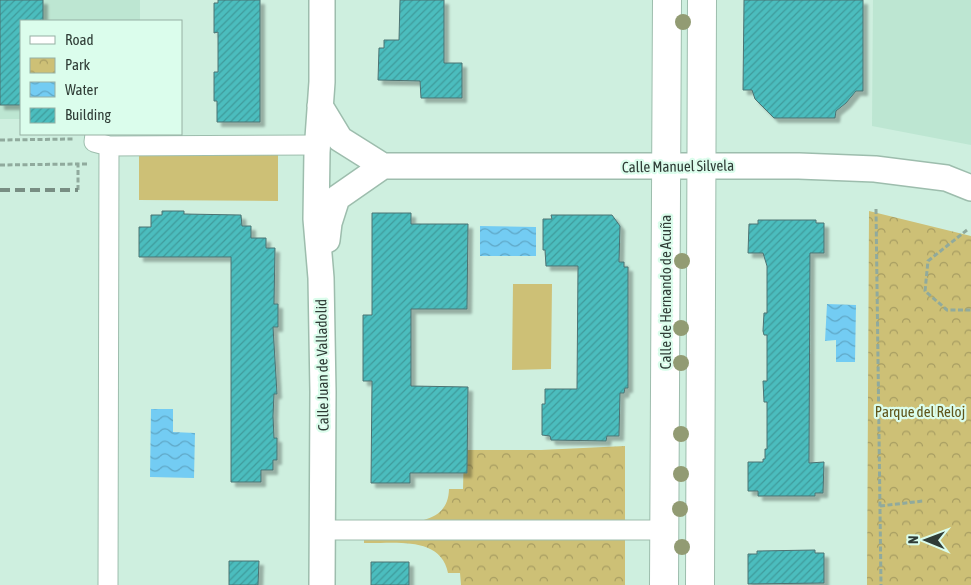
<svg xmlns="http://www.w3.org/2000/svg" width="971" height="585" font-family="'Asap Condensed',sans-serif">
  <defs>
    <pattern id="park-crowns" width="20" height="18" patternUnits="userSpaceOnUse" patternTransform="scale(1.25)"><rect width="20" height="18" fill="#cdc076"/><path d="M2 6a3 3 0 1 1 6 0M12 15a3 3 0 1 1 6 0" fill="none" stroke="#a79d62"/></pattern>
    <pattern id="water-waves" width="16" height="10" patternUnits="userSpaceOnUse" patternTransform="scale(1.25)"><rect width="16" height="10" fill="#73ccf3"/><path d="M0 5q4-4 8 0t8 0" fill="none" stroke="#5fa7c6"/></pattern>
    <pattern id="building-hatch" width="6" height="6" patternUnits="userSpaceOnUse" patternTransform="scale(1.25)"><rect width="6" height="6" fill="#4bbdbe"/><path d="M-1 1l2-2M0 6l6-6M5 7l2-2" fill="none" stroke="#3f9b9b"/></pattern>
    <filter id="shadow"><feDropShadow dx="4.5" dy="4.5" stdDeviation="1" flood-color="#0004"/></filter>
  </defs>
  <rect width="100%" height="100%" fill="#ceefdf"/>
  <!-- built -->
  <path fill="#bde6d2" d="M0,0h140v21h-119v98h-21z
    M873,0h98v145l-99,-19z"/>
  <!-- green -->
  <path fill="#cdc076" d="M139,155h139v46l-139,-1z
    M513,284h39l-1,85 -39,1z"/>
  <!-- park -->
  <path fill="url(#park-crowns)" d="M869,211l102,25v349h-104z
    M625,446v139h-164l-1,-12h-12c-7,-38 -56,-29 -84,-30v-21c30,-1 84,10 85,-33h14l1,-39h77z"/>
  <!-- water -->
  <path fill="url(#water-waves)" d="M480,226l56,1v29h-56z
    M827,304l29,1 -1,57h-19v-22l-11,1z
    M151,409h22v23l22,1 -1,45 -44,-1z"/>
  <!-- building -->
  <path fill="url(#building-hatch)" stroke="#4d7272" filter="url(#shadow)" d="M0,0h43v21h-22v84h-21z
    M218,0h42v122h-43v-21h-3v-29h4v-40l-4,1v-30h4z
    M400,0h44v63h18v35h-41l-1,-17 -42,-1 1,-32h5v-8h15z
    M744,0h119v91h-7l-10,12 -10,8 -1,7h-61l-19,-19 -3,-9h-9z
    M162,211h22v3l57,1 1,11h9v12h15v10h9l-1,56h4v23h-5l4,67h-3l-1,22 1,22h3v22h-4v10h-12v12h-30v-225h-92v-30h12v-12h11z
    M372,213h39v11h57l-1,85h-56v77l57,1 -1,86h-57v10h-39l1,-102h-9v-66h9z
    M551,215h61l8,11 -1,36h5v5h4v121h-3l-1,5h-4l-1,43h-12l-1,5 -55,-1 -1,-4 -8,-1v-31h3v-15h32l1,-123h-32l-1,-16h-2v-31h9z
    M758,220h58v3h8v30h-14l-1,210 15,-1 -1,31h-8v3h-57v-5h-10v-29h15v-3h2v-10h2v-47h-3l-1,-21h4v-46h-3l-1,-4 1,-18h3v-47l-4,-13h-15l1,-29h9z
    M815,550v3h9v30l-76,1v-30h9v-3z
    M229,561h30l-1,24h-29z
    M371,562h38v23h-38z"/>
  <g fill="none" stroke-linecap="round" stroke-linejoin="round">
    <!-- pedestrian casing -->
    <g stroke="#9dbdad" stroke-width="21">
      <path id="pedestrian" d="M95,134l-1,8 15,4 208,-1
        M322,530h342
        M108,585l1,-439"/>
    </g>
    <!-- minor casing -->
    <g stroke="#9dbdad" stroke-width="28">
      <path id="minor" d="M320,106l20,33 43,27h416l76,3 71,9 25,10
        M327,240l2,-17 8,-25 46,-32
        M322,585l1,-193 -2,-114 -5,-59 1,-67 5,-70v-82"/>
    </g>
    <!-- tertiary casing -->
    <g stroke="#9dbdad" stroke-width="30">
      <path id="tertiary" d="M664,585l3,-585
        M700,585l2,-585"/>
    </g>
    <!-- path -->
    <path stroke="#90aa9d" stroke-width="3" stroke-dasharray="5 2.5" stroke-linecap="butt" d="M0,140l74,-1
      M0,165l78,-1
      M78,190v-26h11
      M876,209l5,376
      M967,230l-39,31 -3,30 22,19h24
      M880,506l43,-5"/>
    <!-- pedestrian -->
    <use href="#pedestrian" stroke="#fff" stroke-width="19"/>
    <!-- minor -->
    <use href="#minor" stroke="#fff" stroke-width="25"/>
    <!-- tertiary -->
    <use href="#tertiary" stroke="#fff" stroke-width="28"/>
    <!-- rail -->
    <path stroke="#788e83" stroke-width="4" stroke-dasharray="10 5" stroke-linecap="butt" d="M0,190h78"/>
  </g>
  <!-- trees -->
  <g fill="#929b73">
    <circle cx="683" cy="22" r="8"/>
    <circle cx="682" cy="261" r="8"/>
    <circle cx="681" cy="328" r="8"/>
    <circle cx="681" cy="363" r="8"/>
    <circle cx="681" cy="434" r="8"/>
    <circle cx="681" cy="474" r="8"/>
    <circle cx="680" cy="509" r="8"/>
    <circle cx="682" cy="547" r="8"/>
  </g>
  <g text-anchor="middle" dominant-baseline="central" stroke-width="4.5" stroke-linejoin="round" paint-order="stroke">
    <!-- street labels -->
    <g font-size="15" fill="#2f3c36" stroke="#dbfdec">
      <text transform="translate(678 166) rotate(-1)">Calle Manuel Silvela</text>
      <text transform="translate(665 292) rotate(-90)">Calle de Hernando de Acuña</text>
      <text transform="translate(322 365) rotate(-91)">Calle Juan de Valladolid</text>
    </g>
    <!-- park labels -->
    <g font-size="15" fill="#60561b" stroke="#dbfdec">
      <text x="920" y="411">Parque del Reloj</text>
    </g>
  </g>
  <!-- legend -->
  <rect x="20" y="20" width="162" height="115" fill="#dbfdec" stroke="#96b0a3"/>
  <rect x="30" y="36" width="25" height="8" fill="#ffffff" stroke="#96b0a3"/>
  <text x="65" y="45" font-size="15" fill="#2f3c36">Road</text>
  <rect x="30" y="58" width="25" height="15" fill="url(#park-crowns)" stroke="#96b0a3"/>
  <text x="65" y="70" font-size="15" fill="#2f3c36">Park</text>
  <rect x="30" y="82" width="25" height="15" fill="url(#water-waves)" stroke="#96b0a3"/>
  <text x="65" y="95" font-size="15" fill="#2f3c36">Water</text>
  <rect x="30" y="108" width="25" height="15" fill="url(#building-hatch)" stroke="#96b0a3"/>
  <text x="65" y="120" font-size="15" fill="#2f3c36">Building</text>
  <!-- north arrow -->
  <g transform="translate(926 540) rotate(271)" stroke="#dbfdec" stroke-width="4" paint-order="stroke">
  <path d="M0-4L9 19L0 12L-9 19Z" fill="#2f3c36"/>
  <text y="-8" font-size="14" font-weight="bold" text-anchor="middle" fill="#2f3c36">N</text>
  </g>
</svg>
